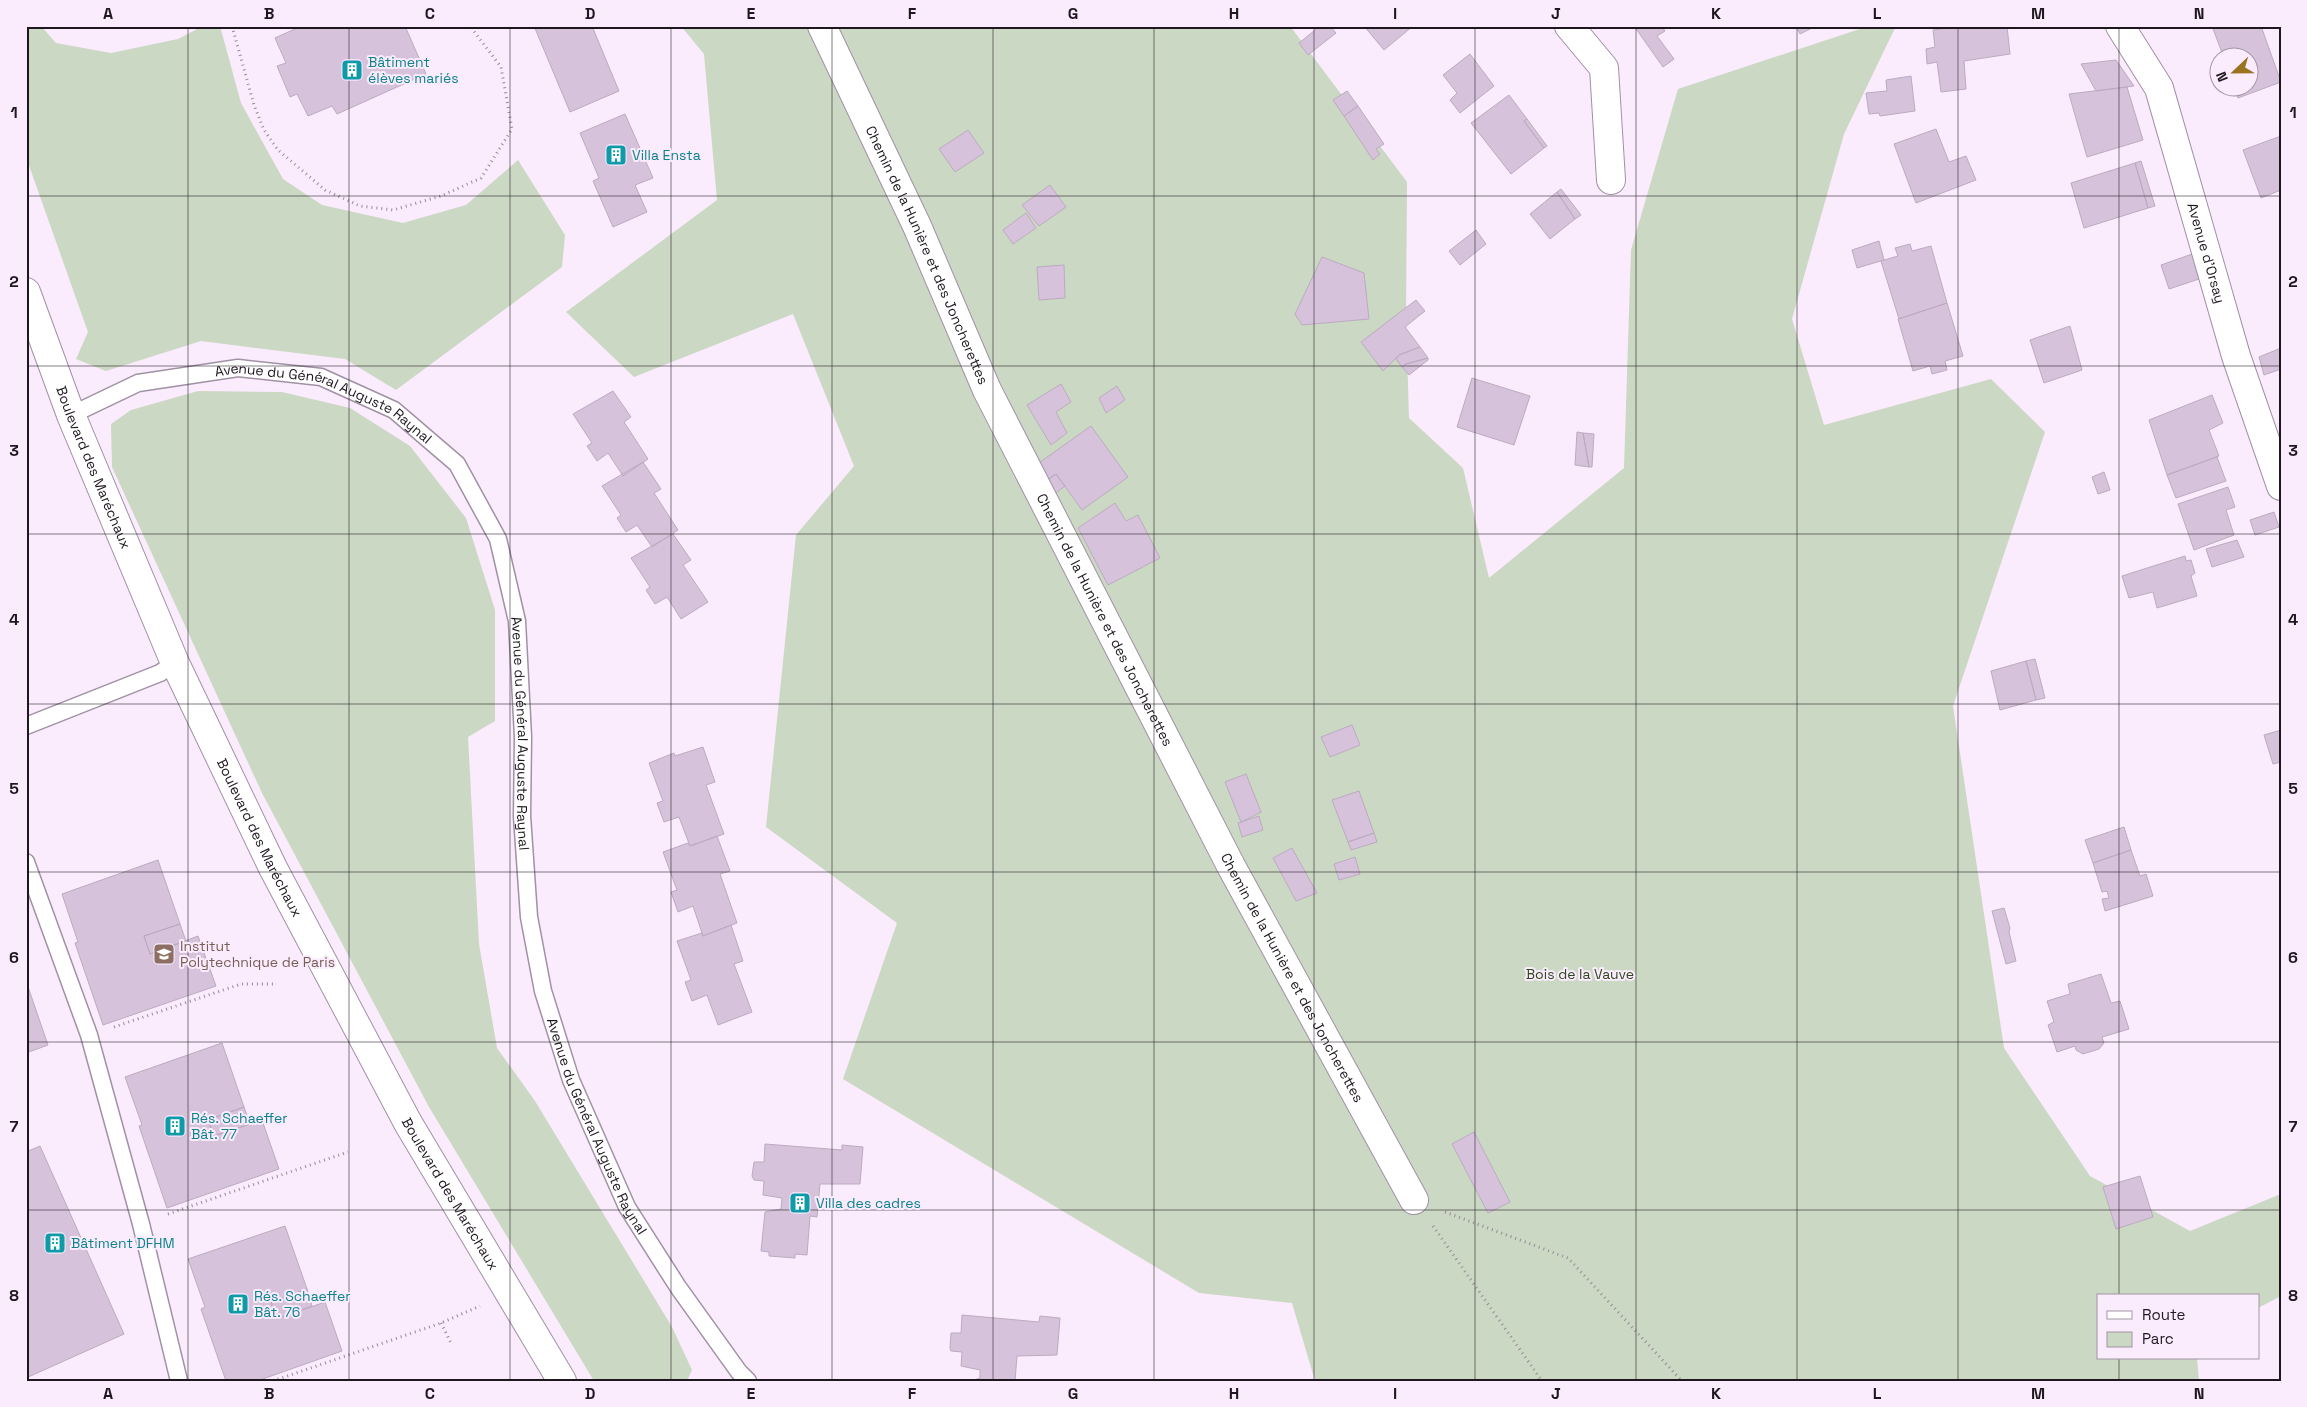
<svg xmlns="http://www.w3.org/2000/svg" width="2307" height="1407" font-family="'Space Grotesk',sans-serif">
  <rect width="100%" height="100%" fill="#faebfd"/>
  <!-- green -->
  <path fill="#cbd8c3" d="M26,26h15l15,17 55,10 67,-14 25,-13h17l21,77 42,76 39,26 81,18 63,-18 52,-45 47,75 -3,32 -166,123 -51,-31 -144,-18 -95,30 -30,-12 12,-27 -62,-175z
    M681,26h609l117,156 -1,136 3,100 54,50 26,110 135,-110 7,-218 47,-161 191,-63h27l-52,108 -52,185 32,106 167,-46 54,53 -92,274 51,342 86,128 100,55 91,-37v102l-23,12v-12h-160v62h99l2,23h-884l-23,-78 -93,-10 -356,-214 54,-156 -131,-96 30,-292 58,-69 -61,-152 -159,63 -68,-65 151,-112 -13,-146z
    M198,391l84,1 68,16 60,38 56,72 29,92v111l-27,16 11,207 18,104 38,53 137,226 20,43 -5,11h-93l-165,-274 -167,-314 -150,-326 -1,-43 20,-14z"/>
  <!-- building -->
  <path fill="#d7c2dc" stroke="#bcabc0" d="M296,26h109l21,48 -89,40 -5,-8 -24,10 -11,-22 -7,3 -13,-31 9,-3 -11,-25 22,-10z
    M534,26h58l27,65 -49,21z
    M1320,26h10l6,7 -28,22 -9,-12z
    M1364,26h49l-29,24z
    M1634,26h27l4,5 -8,5 17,23 -11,8z
    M1796,26h20l-16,8z
    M1962,26h45l3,28 -46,7 2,28 -25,3 -4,-30 -10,2 -1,-15 9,-2 -2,-17z
    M2212,26h49l20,56 -43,16 -4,-10h16v-30h-26z
    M1470,54l24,32 -34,27 -10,-13 7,-7 -14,-18z
    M2116,60l18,26 -38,5 -15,-27z
    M1911,76l4,35 -35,5 -1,-3 -10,1 -3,-21 21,-2 -1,-11z
    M2127,87l16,53 -56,17 -18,-63z
    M1347,91l11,15 -14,10 -11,-16z
    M1509,95l18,24 -3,2 20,27 -33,26 -40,-51z
    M1358,106l26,38 -8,5 4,5 -7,6 -29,-44z
    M625,114l28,64 -18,7 12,27 -34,15 -20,-46 6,-3 -19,-45z
    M1527,119l20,27 -3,2 -20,-27z
    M1936,129l13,33 17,-6 10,24 -60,23 -22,-59z
    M968,130l16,23 -29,19 -16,-23z
    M2281,136v54l-20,8 -18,-48z
    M2141,161l14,45 -7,2 -13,-45z
    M2135,163l13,45 -64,20 -13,-45z
    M1050,185l16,22 -27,19 -17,-21z
    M1561,189l20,26 -6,4 -18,-27z
    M1557,192l18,27 -25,20 -20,-25z
    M1026,213l10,15 -23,16 -10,-14z
    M1476,230l10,14 -26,21 -11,-14z
    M1879,241l5,19 -27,8 -5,-18z
    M1910,244l2,7 19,-5 16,57 -48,16 -18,-58 17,-5 -3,-8z
    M2192,254l7,25 -30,10 -8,-24z
    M1322,257l42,16 5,46 -67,6 -7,-11z
    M1064,265l1,33 -26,2 -2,-33z
    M1416,300l9,11 -20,16 15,20 -21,8 -16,16 -22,-29z
    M1947,303l16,53 -18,5 2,9 -15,4 -2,-8 -17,5 -15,-52z
    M2070,326l12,44 -38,13 -14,-43z
    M1420,347l8,11 -22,6 -4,3 -6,-8 3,-4z
    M2281,348v21l-17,6 -5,-18z
    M1428,358v2l-19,15 -7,-8 4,-3z
    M1472,378l58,18 -16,49 -57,-18z
    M1061,384l10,18 -15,10 11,21 -16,12 -24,-40z
    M1117,386l8,14 -19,13 -7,-15z
    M613,391l18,26 -7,5 24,37 -25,17 -15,-23 -11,8 -10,-15 5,-3 -19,-29z
    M2212,395l11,28 -14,7 10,26 -52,19 -18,-55z
    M1091,426l37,51 -46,33 -26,-36 -9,6 -11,-15z
    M1577,432l6,1 6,34 -14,-2z
    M1583,433l11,1 -2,33h-3z
    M2217,457l9,24 -50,17 -9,-23z
    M643,462l18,27 -7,4 24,37 -26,17 -15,-22 -11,7 -9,-14 4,-3 -19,-29z
    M2104,472l6,18 -12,4 -6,-17z
    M1056,474l9,12 -9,7 -9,-13z
    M2228,487l7,20 -9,3 8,25 -40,15 -16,-46z
    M1115,503l11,18 12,-6 22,43 -52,27 -30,-57z
    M2274,512l5,15 -24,8 -5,-15z
    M673,534l18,26 -8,5 25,37 -27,17 -14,-22 -12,7 -9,-14 4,-3 -19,-29z
    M2237,540l7,17 -32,10 -6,-18z
    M2185,556l1,5 5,-1 4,13 -4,3 6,20 -40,12 -4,-16 -24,6 -7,-22z
    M2035,659l10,39 -9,2 -10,-39z
    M2026,661l10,39 -36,10 -9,-39z
    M1352,725l8,20 -30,12 -9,-20z
    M2281,730v32l-8,2 -9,-29z
    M703,747l12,35 -9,3 18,49 -34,12 -11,-29 -15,5 -7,-19 6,-2 -14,-38 25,-10 1,3z
    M1246,774l15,38 -20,10 -16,-40z
    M1359,791l15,42 -26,9 -16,-42z
    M1259,816l4,14 -21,7 -4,-14z
    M2124,827l7,23 -38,13 -8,-23z
    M1374,833l3,9 -26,8 -3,-8z
    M717,836l13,35 -10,3 17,49 -34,13 -10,-30 -15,6 -7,-20 6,-2 -14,-38 25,-9 2,3z
    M1292,848l25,45 -21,8 -23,-43z
    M2131,850l9,26 6,-2 7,22 -48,15 -3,-12 7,-1 -2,-7 -5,1 -9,-29z
    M1355,857l5,17 -21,6 -5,-16z
    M158,860l22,64 -36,12 6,18 48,-18 18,50 -113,39 -28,-82 3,-1 -16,-48z
    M2004,908l6,20 -1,4 7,29 -10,3 -14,-53z
    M180,924l6,17 -36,13 -6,-18z
    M731,925l12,36 -9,3 18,48 -34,13 -11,-30 -15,6 -7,-19 6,-2 -14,-39 25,-8 1,3z
    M2101,974l10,29 9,-2 9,28 -27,8 2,6 -5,6 -16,5 -7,-4 -1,-4 -18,6 -9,-27 6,-3 -7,-21 23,-7 -2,-10z
    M26,981l22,64 -22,8z
    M222,1043l22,64 -36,13 6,16 48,-16 17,49 -112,39 -28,-82 3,-1 -17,-48z
    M244,1107l6,17 -36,12 -6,-16z
    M1474,1132l36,70 -22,11 -36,-69z
    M765,1144l77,6v-5l21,2 -3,37h-40l-3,33 -7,-1 -3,39 -12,-1v4l-26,-2v-4l-8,-1 4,-39 16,-3 1,-11 -19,-3 1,-14 -10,-1 -2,-4 2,-14h10z
    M40,1146l84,188 -98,44v-226z
    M2140,1176l13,41 -37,12 -13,-42z
    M285,1226l22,63 -36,13 5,17 49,-17 17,49 -85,30h-31l-25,-72 4,-2 -17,-48z
    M307,1289l5,17 -36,13 -5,-17z
    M962,1315l77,7 1,-6 20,2 -3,37 -40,1 -2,25h-44l9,-3v-8l-19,-4 1,-14 -11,-1 -1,-3 1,-15h10z"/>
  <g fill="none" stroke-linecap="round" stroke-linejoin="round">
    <!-- service casing -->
    <g stroke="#a191a5" stroke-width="19">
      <g id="service">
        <path id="s1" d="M71,415l67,-32 100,-15 83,9 73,33 63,54 41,75 19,82 6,116 -1,79 7,101 14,74 28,89 56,127 51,80 61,85 9,9"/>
        <path d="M26,726l134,-53 15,-10"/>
        <path d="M26,862l63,173 52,189 38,157"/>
      </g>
    </g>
    <!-- minor casing -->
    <g stroke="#a191a5" stroke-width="30">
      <g id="minor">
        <path id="s2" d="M822,26l95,200 70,164 244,476 183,334"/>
        <path d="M1569,26l35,42 7,112"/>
        <path id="s3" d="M2120,26l39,62 77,268 45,130"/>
        <path id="s4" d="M26,292l45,123 104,248 98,205 135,255 154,258"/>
      </g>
    </g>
    <!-- path -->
    <path stroke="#978b99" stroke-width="3" stroke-dasharray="1 4" stroke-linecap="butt" d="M232,26l22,79 10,25 14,20 47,40 35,16 33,4 48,-14 40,-18 31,-49 -11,-62 -31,-41
      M114,1027l127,-43h36
      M1445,1212l123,46 114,123
      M168,1214l180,-62
      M1433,1226l109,155
      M441,1323l10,20
      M273,1381l168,-58 39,-17"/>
    <!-- service -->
    <use href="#service" stroke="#fff" stroke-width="16"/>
    <!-- minor -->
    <use href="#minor" stroke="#fff" stroke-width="28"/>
  </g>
  <!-- grid -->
  <path fill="none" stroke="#1e171f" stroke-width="1" stroke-opacity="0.55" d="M188,26v1355M349,26v1355M510,26v1355M671,26v1355M832,26v1355M993,26v1355M1154,26v1355M1314,26v1355M1475,26v1355M1636,26v1355M1797,26v1355M1958,26v1355M2119,26v1270M26,196h2255M26,366h2255M26,534h2255M26,704h2255M26,872h2255M26,1042h2255M26,1210h2255M2119,1358v23"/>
  <!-- icons -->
  <defs>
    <g id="building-square" transform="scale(1.125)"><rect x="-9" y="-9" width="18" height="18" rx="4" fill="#0f9aa8" stroke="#faebfd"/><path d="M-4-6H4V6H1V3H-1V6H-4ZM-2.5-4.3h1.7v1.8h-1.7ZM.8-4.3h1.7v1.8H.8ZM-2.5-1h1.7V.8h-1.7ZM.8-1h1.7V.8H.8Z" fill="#fff"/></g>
    <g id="university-square" transform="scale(1.125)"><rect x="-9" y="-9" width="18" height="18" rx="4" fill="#8d6e63" stroke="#faebfd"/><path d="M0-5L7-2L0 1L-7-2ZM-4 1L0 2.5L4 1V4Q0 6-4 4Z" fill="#fff"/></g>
  </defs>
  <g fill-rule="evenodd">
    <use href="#building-square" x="352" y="70"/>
    <use href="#building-square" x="616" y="155"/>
    <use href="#university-square" x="164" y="954"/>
    <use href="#building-square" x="175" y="1126"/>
    <use href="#building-square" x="800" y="1203"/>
    <use href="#building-square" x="55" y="1243"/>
    <use href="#building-square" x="238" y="1304"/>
  </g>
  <g text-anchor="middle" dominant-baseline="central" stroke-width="4" stroke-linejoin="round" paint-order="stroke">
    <!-- culture labels -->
    <g font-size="14" fill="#0d838f" stroke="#faebfd" text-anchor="start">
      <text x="368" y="62">Bâtiment<tspan x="368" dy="16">élèves mariés</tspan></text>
      <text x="632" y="155">Villa Ensta</text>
      <text x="191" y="1118">Rés. Schaeffer<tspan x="191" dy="16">Bât. 77</tspan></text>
      <text x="816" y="1203">Villa des cadres</text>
      <text x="71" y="1243">Bâtiment DFHM</text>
      <text x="254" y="1296">Rés. Schaeffer<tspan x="254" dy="16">Bât. 76</tspan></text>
    </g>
    <!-- street labels -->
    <g font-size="14" fill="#1e171f" stroke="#faebfd">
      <text stroke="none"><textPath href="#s3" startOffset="245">Avenue d'Orsay</textPath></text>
      <text stroke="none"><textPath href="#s2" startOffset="252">Chemin de la Hunière et des Joncherettes</textPath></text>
      <text stroke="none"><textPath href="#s1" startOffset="269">Avenue du Général Auguste Raynal</textPath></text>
      <text stroke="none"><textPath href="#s4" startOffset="188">Boulevard des Maréchaux</textPath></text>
      <text stroke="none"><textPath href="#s2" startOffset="658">Chemin de la Hunière et des Joncherettes</textPath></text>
      <text stroke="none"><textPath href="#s1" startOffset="704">Avenue du Général Auguste Raynal</textPath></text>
      <text stroke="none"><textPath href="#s4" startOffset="594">Boulevard des Maréchaux</textPath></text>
      <text stroke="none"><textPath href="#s2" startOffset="1062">Chemin de la Hunière et des Joncherettes</textPath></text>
      <text stroke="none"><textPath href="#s1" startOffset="1109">Avenue du Général Auguste Raynal</textPath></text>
      <text stroke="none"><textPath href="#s4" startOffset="998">Boulevard des Maréchaux</textPath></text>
    </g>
    <!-- education labels -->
    <g font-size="14" fill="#785e54" stroke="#faebfd" text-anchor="start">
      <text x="180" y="946">Institut<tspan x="180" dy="16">Polytechnique de Paris</tspan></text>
    </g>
    <!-- park labels -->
    <g font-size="14" fill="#30481f" stroke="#faebfd">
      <text x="1580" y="974">Bois de la Vauve</text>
    </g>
  </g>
  <!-- border -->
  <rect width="2307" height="1407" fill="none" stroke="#faebfd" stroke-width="55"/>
  <!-- legend -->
  <rect x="2097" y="1294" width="162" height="65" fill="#faebfd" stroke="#a296a4"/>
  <rect x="2107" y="1311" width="25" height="8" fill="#ffffff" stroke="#a296a4"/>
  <text x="2142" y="1320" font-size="15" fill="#1e171f">Route</text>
  <rect x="2107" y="1332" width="25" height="15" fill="#cbd8c3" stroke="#a296a4"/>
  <text x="2142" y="1344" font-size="15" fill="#1e171f">Parc</text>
  <!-- north arrow -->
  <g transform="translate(2234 72) rotate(248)"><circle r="24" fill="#faebfd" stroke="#a296a4"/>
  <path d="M0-4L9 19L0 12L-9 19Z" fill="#9b7320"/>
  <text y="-8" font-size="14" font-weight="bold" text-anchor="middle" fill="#1e171f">N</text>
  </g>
  <rect x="28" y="28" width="2252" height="1352" fill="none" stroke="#1e171f" stroke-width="2"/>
  <g font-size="16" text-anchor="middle" font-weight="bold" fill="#1e171f">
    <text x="108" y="19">A</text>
    <text x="269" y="19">B</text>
    <text x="430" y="19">C</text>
    <text x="590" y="19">D</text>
    <text x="751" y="19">E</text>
    <text x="912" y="19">F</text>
    <text x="1073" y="19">G</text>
    <text x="1234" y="19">H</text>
    <text x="1395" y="19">I</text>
    <text x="1556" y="19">J</text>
    <text x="1716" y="19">K</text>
    <text x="1877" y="19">L</text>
    <text x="2038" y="19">M</text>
    <text x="2199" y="19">N</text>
    <text x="14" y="118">1</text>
    <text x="2293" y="118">1</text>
    <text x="14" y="287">2</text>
    <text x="2293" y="287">2</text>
    <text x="14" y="456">3</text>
    <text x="2293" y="456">3</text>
    <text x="14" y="625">4</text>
    <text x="2293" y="625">4</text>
    <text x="14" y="794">5</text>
    <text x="2293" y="794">5</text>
    <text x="14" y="963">6</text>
    <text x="2293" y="963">6</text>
    <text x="14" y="1132">7</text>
    <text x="2293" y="1132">7</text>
    <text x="14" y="1301">8</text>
    <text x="2293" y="1301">8</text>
    <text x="108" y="1399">A</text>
    <text x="269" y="1399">B</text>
    <text x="430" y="1399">C</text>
    <text x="590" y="1399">D</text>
    <text x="751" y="1399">E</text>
    <text x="912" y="1399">F</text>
    <text x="1073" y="1399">G</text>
    <text x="1234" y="1399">H</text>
    <text x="1395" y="1399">I</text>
    <text x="1556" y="1399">J</text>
    <text x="1716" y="1399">K</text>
    <text x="1877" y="1399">L</text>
    <text x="2038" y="1399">M</text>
    <text x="2199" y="1399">N</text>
  </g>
</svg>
